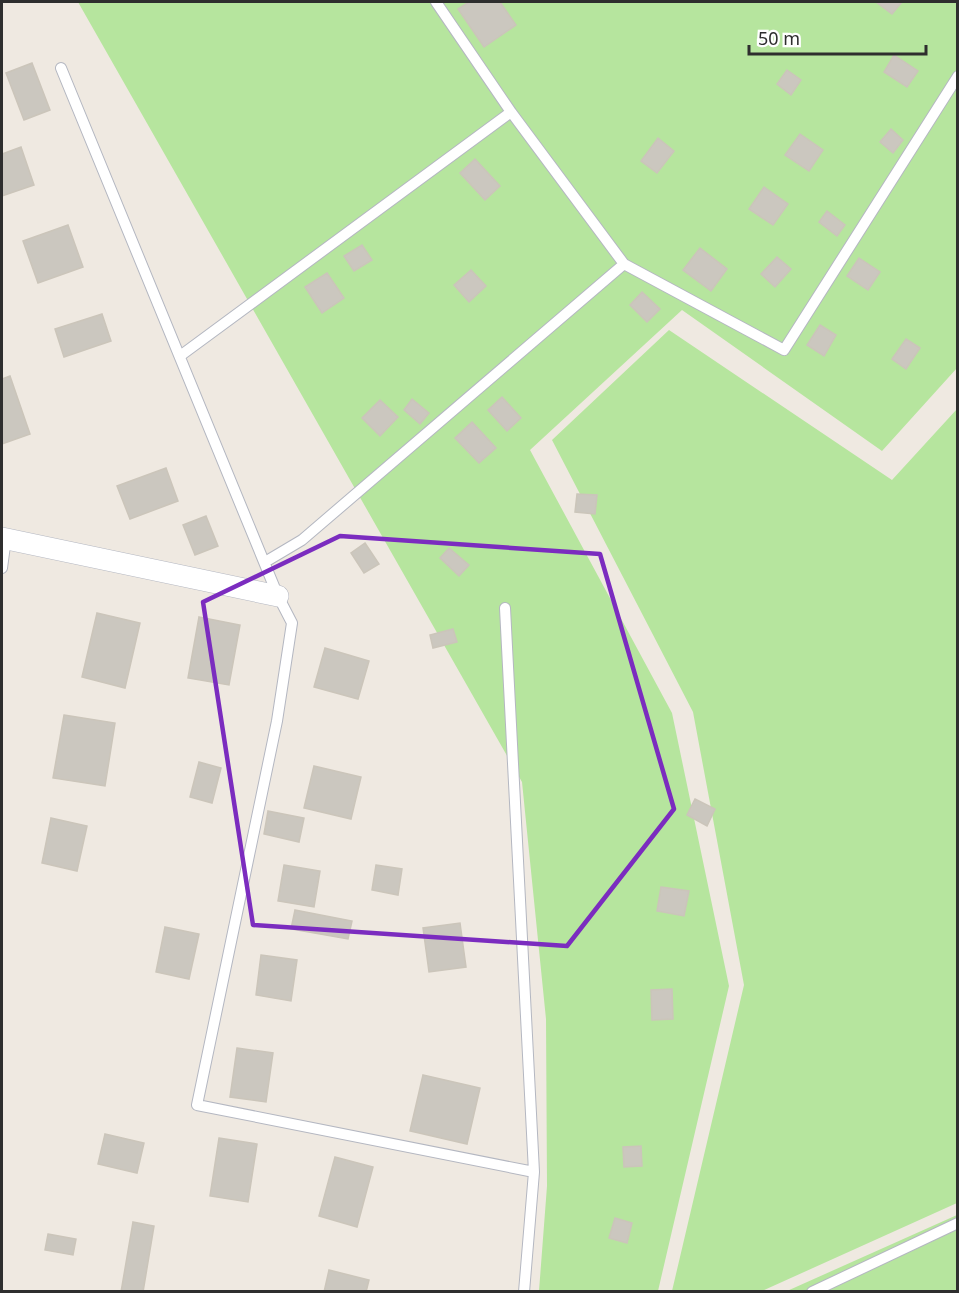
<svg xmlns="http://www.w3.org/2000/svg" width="959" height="1293" font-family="'Noto Sans',sans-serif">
  <rect width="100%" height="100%" fill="#efe9e1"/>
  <!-- green -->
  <path fill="#b6e59e" d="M78,2h879v366l-75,83 -200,-141 -152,140 142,263 57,273 -71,305h-119l8,-105 -1,-167 -24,-237z
    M669,330l223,150 65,-71v794l-195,88h-90l72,-306 -51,-273 -141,-272z
    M957,1215v76h-170z"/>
  <!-- building -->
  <path fill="#cbc7bf" stroke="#cbc5ba" stroke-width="1.5" d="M469,2h31l16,23 -32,22 -26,-38z
    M876,2h26l-10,12z
    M894,55l24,16 -11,16 -23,-15z
    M32,63l18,47 -26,10 -18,-47z
    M787,70l14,10 -10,15 -14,-11z
    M891,129l12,11 -10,13 -13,-11z
    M800,134l23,16 -14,21 -24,-16z
    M658,138l16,13 -17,22 -16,-12z
    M21,147l13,38 -32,11v-42z
    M475,159l25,27 -15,14 -25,-27z
    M764,187l24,17 -15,21 -24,-16z
    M827,211l18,14 -8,11 -18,-14z
    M68,225l15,42 -45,16 -15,-42z
    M362,245l10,15 -18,11 -10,-15z
    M700,248l27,21 -16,22 -28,-21z
    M777,257l14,12 -16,18 -14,-13z
    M859,258l21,14 -12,18 -21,-14z
    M471,270l15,16 -17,16 -15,-17z
    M327,273l17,25 -22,15 -17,-26z
    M642,292l18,17 -13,13 -17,-17z
    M102,314l9,27 -47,16 -9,-28z
    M820,325l16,10 -12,21 -17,-11z
    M906,339l14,9 -14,21 -14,-10z
    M10,376l20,58 -28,10v-65z
    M502,397l19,21 -14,13 -19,-21z
    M412,399l17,14 -9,11 -16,-14z
    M380,400l18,17 -18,19 -18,-18z
    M472,422l24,26 -17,15 -24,-25z
    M166,468l12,33 -48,18 -13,-33z
    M577,494l20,1 -2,19 -20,-2z
    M206,516l12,30 -23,9 -12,-30z
    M365,543l14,21 -15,9 -13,-20z
    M449,548l20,17 -10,11 -19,-18z
    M97,613l43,10 -15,65 -43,-11z
    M199,617l41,8 -11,60 -41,-7z
    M453,629l4,13 -24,6 -3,-13z
    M325,648l44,13 -11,38 -44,-12z
    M64,715l51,8 -10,63 -52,-8z
    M199,762l22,6 -9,35 -22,-6z
    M314,766l47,11 -10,42 -47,-11z
    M695,799l20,10 -8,17 -20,-11z
    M268,811l36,7 -5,24 -35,-8z
    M51,818l36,8 -10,45 -35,-8z
    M284,865l36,6 -6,36 -36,-6z
    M376,865l26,4 -4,26 -26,-5z
    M661,887l28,4 -5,25 -27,-5z
    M295,910l57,11 -4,18 -57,-10z
    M460,923l6,44 -37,5 -6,-44z
    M165,927l34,7 -10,45 -33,-7z
    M261,955l36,5 -6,41 -35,-6z
    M672,989l1,30 -21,1 -1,-30z
    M237,1048l36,5 -7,49 -36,-5z
    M423,1075l57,13 -13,56 -57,-13z
    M105,1134l39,9 -7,30 -39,-9z
    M219,1138l38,6 -9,58 -38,-6z
    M641,1146l1,20 -18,1 -1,-20z
    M335,1157l38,10 -16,60 -38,-11z
    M615,1218l17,5 -5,20 -18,-5z
    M133,1222l21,4 -11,66h-22z
    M48,1234l28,5 -3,16 -28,-5z
    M329,1270l40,10 -3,12h-42z"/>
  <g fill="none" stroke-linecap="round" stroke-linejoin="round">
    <!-- service casing -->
    <g stroke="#b4b7c1" stroke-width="12">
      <path id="service" d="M436,2l75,110
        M61,68l217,528 14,27 -15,98 -80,384 337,67 -10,120
        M180,356l331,-244 113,152
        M265,562l37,-22 322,-276 160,86 174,-274
        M2,568l4,-30
        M505,608l29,564
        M812,1292l146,-69"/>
    </g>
    <!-- minor casing -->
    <g stroke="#b4b7c1" stroke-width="22">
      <path id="minor" d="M2,538l276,58"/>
    </g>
    <!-- service -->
    <use href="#service" stroke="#fff" stroke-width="10"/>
    <!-- minor -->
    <use href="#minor" stroke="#fff" stroke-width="21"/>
  </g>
  <!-- marked area -->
  <path fill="none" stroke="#7b2cbf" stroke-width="4.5" stroke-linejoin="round" d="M340,536l260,18 74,255 -107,137 -314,-21 -50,-323z"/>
  <!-- border -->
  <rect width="959" height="1293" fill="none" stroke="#2e2e2e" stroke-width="6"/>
  <!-- scale -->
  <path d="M749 45v9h177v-9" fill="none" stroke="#2e2e2e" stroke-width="3"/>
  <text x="758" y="45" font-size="18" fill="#2e2e2e" stroke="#ffffff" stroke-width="4.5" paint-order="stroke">50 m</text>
</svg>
